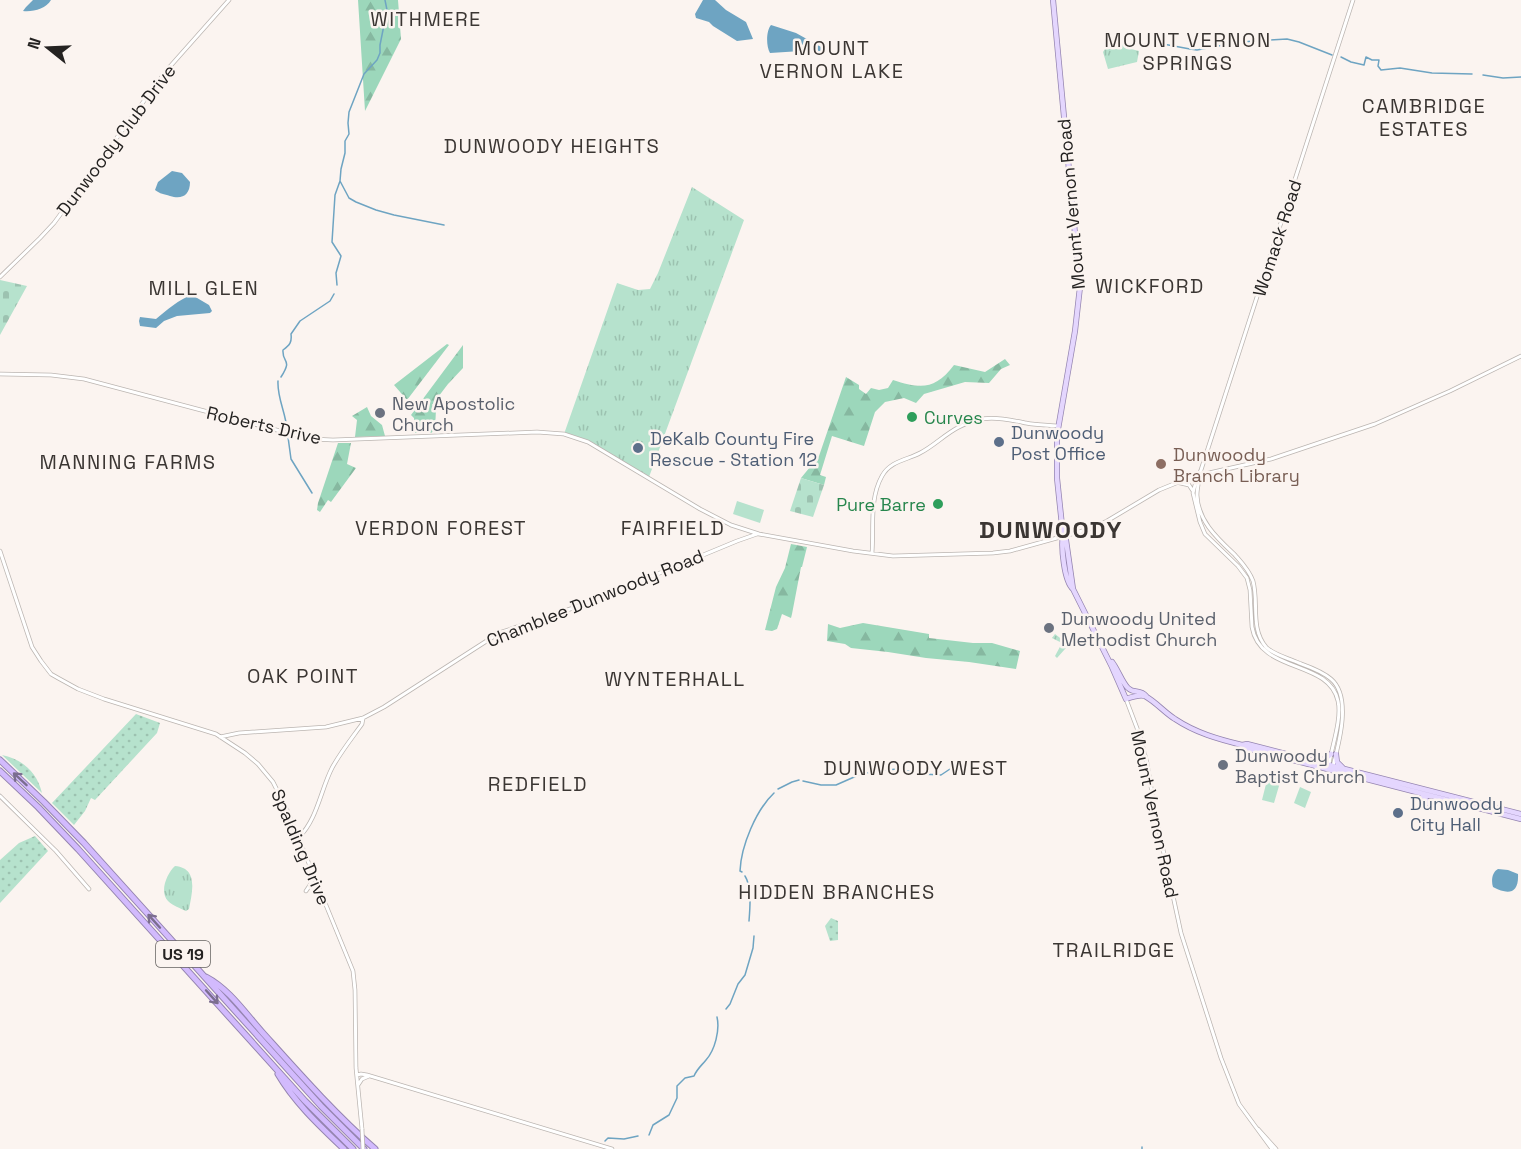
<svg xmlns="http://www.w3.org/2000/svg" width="1521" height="1149" font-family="'Space Grotesk',sans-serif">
  <defs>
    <pattern id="grass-dots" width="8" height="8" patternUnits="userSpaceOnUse" patternTransform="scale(1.5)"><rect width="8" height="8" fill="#b6e2cd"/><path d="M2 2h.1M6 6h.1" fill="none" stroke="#9cc2b0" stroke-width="1.8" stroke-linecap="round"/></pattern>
    <pattern id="forest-firs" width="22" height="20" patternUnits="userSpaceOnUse" patternTransform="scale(1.5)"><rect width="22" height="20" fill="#9cd7bb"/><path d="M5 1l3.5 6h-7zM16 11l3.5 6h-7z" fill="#86b8a0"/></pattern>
    <pattern id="cemetery-stones" width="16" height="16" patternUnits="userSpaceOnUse" patternTransform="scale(1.5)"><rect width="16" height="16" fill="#b6e2cd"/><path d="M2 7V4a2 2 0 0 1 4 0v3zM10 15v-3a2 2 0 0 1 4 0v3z" fill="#9cc2b0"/></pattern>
    <pattern id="park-tufts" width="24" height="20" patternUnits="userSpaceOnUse" patternTransform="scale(1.5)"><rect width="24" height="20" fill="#b6e2cd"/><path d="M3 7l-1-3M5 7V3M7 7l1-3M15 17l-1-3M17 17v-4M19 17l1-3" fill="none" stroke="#9cc2b0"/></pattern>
  </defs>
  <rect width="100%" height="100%" fill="#fbf4f0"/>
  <!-- grass -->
  <path fill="url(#grass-dots)" d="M136,714l24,9 -3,10 -62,67 -4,-2 -6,13 -11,14 -22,-22z
    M2,755c20,4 35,17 40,38z
    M35,836l13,15 -48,52v-43l19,-17z
    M831,918l7,3v19l-8,1 -5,-15z"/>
  <!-- forest -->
  <path fill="url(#forest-firs)" d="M358,0h40l3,39 -36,72z
    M447,344l2,1 -42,55 -13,-15z
    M463,345v23l-15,16 -16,21 4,4 -1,21 -4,3h-16l-1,-15 -3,-3z
    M1005,359l5,6 -9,4 -12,14 -24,-1 -41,12 -8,9 -12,-5 -19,4 -10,10 -11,34 -32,-10 -12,39 6,2 -2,8 -23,-7 18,-22 27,-79 13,8v4l7,5 5,-6 8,2 9,-2 5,-8c28,9 42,10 61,-15l31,7z
    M367,407l4,9 11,9 3,11 -30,1 2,-17 -5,-4z
    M338,443h13l-4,21 9,4 -25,34 -3,-2 -8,12 -3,-2 1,-7z
    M791,544l16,3 -5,20h-1l-9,47 -1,4 -9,-4 -5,15 -5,2 -7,-1 11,-43 9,-19z
    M863,623l66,11v4l44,5h19l28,8 -4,18 -47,-7 -43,-4 -38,-6 -37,-4 -6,-4 -18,-3 1,-17 12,4z"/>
  <!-- cemetery -->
  <path fill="url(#cemetery-stones)" d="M0,280l27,6 -27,49z
    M801,478l23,7 -11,32 -23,-6z"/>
  <!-- park -->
  <path fill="url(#park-tufts)" d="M1120,41l7,7 12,3 -2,11 -29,7 -5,-17 2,-3 6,-1z
    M692,187l52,33 -95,257 -58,-34 -27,-9 53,-151 21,7 12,-1 8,-16z
    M1055,634l9,7 2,-4 7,3 -16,18 -2,-2 7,-13 -10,-5z
    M175,866c24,2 17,27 14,43l-3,2c-6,-3 -13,-5 -18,-10 -9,-9 -1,-28 7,-35z"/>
  <!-- pitch -->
  <path fill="#b6e2cd" d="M737,501l27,9 -4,13 -27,-9z
    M1268,776l13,3 -7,24 -12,-3z
    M1300,787l11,5 -6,16 -11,-5z"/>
  <!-- water -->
  <path fill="#6ea4c2" d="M33,0h18c-5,9 -18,12 -28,11l3,-4z
    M703,0h12l11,10 20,12 7,17 -16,2 -24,-15 -4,-4 -13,-4 -1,-4z
    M771,25l25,8 27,15 1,7 -23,-4 -31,2c-4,-7 -4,-22 1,-28z
    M172,171l10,2 8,9c0,13 -8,18 -20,14 -6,-2 -10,-2 -15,-6l3,-8z
    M192,295l17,10 3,6 -2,2 -33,3 -13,5 -8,7 -16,-2 -1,-5 1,-4 16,2c11,-9 23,-20 36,-24z
    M1498,869l10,1 10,4c1,20 -10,21 -25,13 -2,-6 -1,-15 5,-18z"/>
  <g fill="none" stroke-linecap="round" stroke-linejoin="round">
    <!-- stream -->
    <path stroke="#6ea4c2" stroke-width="1.5" d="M385,0l2,10 -7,35v8l-3,7 -13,14 -15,38 -1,11 1,11 -4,7v12l-4,16 -1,12 9,17 7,4 20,8 18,5 50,10
      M1163,44l27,5 7,1 43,-8 47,-3 12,3 33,13
      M1341,57l10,5 13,3 2,-8 6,3h7l-1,6 3,4 19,-2 32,5 40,1
      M1483,75l20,3 18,-1
      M337,285l-1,-12 5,-17 -9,-14 3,-47 5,-14
      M281,377c12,-19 1,-13 2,-27 7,-5 9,-8 8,-16l9,-13 30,-20 4,-7
      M278,381c-1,17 8,32 9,49
      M288,437l3,22 21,34
      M803,781l18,4h15l25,-11 16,-3 20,-2 25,5 19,1 12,-8 11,-4
      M778,789l14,-7 7,-2
      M742,872l-2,-1c1,-25 16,-61 34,-78
      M745,876c7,11 5,32 4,45
      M726,1009l4,-5 8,-20 7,-9 8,-27 1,-12
      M649,1135l4,-10 16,-10 8,-17v-12l8,-8 9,-2c3,-7 7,-10 12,-16 9,-10 14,-30 11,-43
      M605,1141l3,-3 16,1 14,-3
      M1142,1147v2"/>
    <!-- minor casing -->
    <g stroke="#bbb5b1" stroke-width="4.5">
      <path id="minor" d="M0,277l40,-39 14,-15 112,-152 63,-71
        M0,374l51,1 33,4 200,53 29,7 20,1 204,-8 27,2 24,8 112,67 31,16 28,9 94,17 40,5 100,-3 17,-2 83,-23 14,-7 52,-31 32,-13 80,-18 104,-35 75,-33 71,-35
        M1199,477c0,5 -2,12 -2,18 1,26 20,43 38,60 7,8 14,15 18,26 6,22 -3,47 13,66 8,8 22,11 33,16 11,4 23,8 32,16 21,18 8,64 2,87
        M1176,482l13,3 4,6
        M0,551l32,96 9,14 10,13 7,4 20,11 26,10 112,35 29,19 13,11 15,18 14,28 66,161 2,19 1,78 6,61
        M872,553c2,-24 -3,-54 10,-77 8,-15 25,-16 38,-23 14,-7 25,-19 39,-26 24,-13 42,-9 67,-4 10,2 21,2 32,3
        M1126,699l14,37 7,27 9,54 25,116 40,125 18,46 33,45
        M220,737l19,-4 87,-6 37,-9 21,-11 115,-74 86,-29 152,-63 20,-7
        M1329,764c3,-18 13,-45 9,-63 -9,-42 -78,-27 -86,-74l-2,-37 -3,-12 -9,-12 -33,-32 -5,-12 -7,-29 3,-12 5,-11 152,-470
        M0,796l56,55 33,38
        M299,837c18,-17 22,-48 33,-69 8,-15 20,-30 30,-44l1,-6
        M306,891l4,-6 3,-9
        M357,1075l4,-1 6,1 245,74
        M358,1085l4,-6 7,-3
        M1258,1129l18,20"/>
    </g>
    <!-- major casing -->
    <g stroke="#9585b0" stroke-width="6">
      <path id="major" d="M1053,0l27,287 -5,44 -18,104v43l6,57 3,5 7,49 39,78 14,32c6,-2 13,-5 19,-3 11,6 20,17 30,23 21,14 43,20 67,26l4,3 275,71
        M1063,535c-2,12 1,46 10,54
        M1112,662c5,6 11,22 16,26 6,6 12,1 18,8
        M1242,745l5,-1 274,70
        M1336,754l1,8 6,6
        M1318,761l7,-2 6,-5
        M1422,794l6,9"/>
    </g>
    <!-- highway casing -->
    <g stroke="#9585b0" stroke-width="7">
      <path id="highway" d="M0,760l44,42 40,41 237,263 43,43
        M0,771l38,36 40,42 227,252 48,48
        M206,977c23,12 39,36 56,55 36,40 72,81 113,117
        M278,1074c17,29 42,52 66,75"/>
    </g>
    <!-- minor -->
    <use href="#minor" stroke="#fff" stroke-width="3"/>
    <!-- major -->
    <use href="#major" stroke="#e4d6fe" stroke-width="4.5"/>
    <!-- highway -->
    <use href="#highway" stroke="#d2bafd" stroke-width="5"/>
    <!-- minor-bridge casing -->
    <g stroke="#bbb5b1" stroke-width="4.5" stroke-linecap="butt">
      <path id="minor-bridge" d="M362,1129l1,20"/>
    </g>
    <!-- minor-bridge -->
    <use href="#minor-bridge" stroke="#fff" stroke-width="3"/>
  </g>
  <!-- one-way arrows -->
  <defs><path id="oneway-shaft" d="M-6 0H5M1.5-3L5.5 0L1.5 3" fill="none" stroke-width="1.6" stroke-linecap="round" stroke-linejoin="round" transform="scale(1.5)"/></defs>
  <g stroke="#7b6e8f">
    <use href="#oneway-shaft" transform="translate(20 779) rotate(-137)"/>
    <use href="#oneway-shaft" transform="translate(154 921) rotate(-132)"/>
    <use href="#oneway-shaft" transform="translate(212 997) rotate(48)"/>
  </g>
  <!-- markers -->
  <g fill="#6b7280" stroke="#fbf4f0" stroke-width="2">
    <circle cx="380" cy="413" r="6"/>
    <circle cx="1049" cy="628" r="6"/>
    <circle cx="1223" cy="765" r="6"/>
  </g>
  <g fill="#2e9e5b" stroke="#fbf4f0" stroke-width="2">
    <circle cx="912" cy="417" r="6"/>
    <circle cx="938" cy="504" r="6"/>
  </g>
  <g fill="#5c6f8a" stroke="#fbf4f0" stroke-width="2">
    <circle cx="999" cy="442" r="6"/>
    <circle cx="638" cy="448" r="6"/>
    <circle cx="1398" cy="813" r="6"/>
  </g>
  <circle fill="#8d6e63" stroke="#fbf4f0" stroke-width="2" cx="1161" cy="464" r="6"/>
  <g text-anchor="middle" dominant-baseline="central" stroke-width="5" stroke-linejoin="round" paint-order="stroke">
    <!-- shield labels -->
    <rect fill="#fbf4f0" stroke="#64615f" stroke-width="1.5" x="156" y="941" width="54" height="26" rx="4.5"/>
    <g font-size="16" font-weight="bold" fill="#242221">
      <text x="183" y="954">US 19</text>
    </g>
    <!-- street labels -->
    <g font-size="18" fill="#242221" stroke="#fbf4f0">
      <text transform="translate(116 140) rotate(-53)">Dunwoody Club Drive</text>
      <text transform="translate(1071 204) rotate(-95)">Mount Vernon Road</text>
      <text transform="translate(1277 238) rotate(-72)">Womack Road</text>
      <text transform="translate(264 425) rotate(13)">Roberts Drive</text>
      <text transform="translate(595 598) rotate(-22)">Chamblee Dunwoody Road</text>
      <text transform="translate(1155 814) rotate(78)">Mount Vernon Road</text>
      <text transform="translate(301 847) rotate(67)">Spalding Drive</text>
    </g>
    <!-- worship labels -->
    <g font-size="18" fill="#5b616d" stroke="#fbf4f0" text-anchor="start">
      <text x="392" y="403">New Apostolic<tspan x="392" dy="21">Church</tspan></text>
      <text x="1061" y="618">Dunwoody United<tspan x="1061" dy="21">Methodist Church</tspan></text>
      <text x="1235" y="755">Dunwoody<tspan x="1235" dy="21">Baptist Church</tspan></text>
    </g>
    <!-- leisure labels -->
    <g font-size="18" fill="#27864d" stroke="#fbf4f0" text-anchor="start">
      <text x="924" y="417">Curves</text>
      <text x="926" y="504" text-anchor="end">Pure Barre</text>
    </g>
    <!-- service labels -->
    <g font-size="18" fill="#4e5e75" stroke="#fbf4f0" text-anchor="start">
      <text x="1011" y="432">Dunwoody<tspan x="1011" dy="21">Post Office</tspan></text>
      <text x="650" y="438">DeKalb County Fire<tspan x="650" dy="21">Rescue - Station 12</tspan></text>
      <text x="1410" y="803">Dunwoody<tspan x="1410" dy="21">City Hall</tspan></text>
    </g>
    <!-- education labels -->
    <g font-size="18" fill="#785e54" stroke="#fbf4f0" text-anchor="start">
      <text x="1173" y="454">Dunwoody<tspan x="1173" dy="21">Branch Library</tspan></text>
    </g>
    <!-- neighbourhood labels -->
    <g font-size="20" letter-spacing="1.5" fill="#3b3633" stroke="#fbf4f0">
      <text x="426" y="19">WITHMERE</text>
      <text x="1188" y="40">MOUNT VERNON<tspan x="1188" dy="23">SPRINGS</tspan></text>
      <text x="832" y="48">MOUNT<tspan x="832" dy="23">VERNON LAKE</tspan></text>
      <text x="1424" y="106">CAMBRIDGE<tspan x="1424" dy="23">ESTATES</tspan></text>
      <text x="552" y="146">DUNWOODY HEIGHTS</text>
      <text x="1150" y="286">WICKFORD</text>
      <text x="204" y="288">MILL GLEN</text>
      <text x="128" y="462">MANNING FARMS</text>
      <text x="441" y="528">VERDON FOREST</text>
      <text x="673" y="528">FAIRFIELD</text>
      <text x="303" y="676">OAK POINT</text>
      <text x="675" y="679">WYNTERHALL</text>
      <text x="916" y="768">DUNWOODY WEST</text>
      <text x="538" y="784">REDFIELD</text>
      <text x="837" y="892">HIDDEN BRANCHES</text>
      <text x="1114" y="950">TRAILRIDGE</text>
    </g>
    <!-- district labels -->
    <g font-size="24" font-weight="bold" letter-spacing="1.5" fill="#3b3633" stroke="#fbf4f0">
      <text x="1051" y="529">DUNWOODY</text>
    </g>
  </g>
  <!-- north arrow -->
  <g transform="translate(48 48) rotate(288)" stroke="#fbf4f0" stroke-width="4.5" paint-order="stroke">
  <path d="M0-4.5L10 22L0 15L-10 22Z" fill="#242221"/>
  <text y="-9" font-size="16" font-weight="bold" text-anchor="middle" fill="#242221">N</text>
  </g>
</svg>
